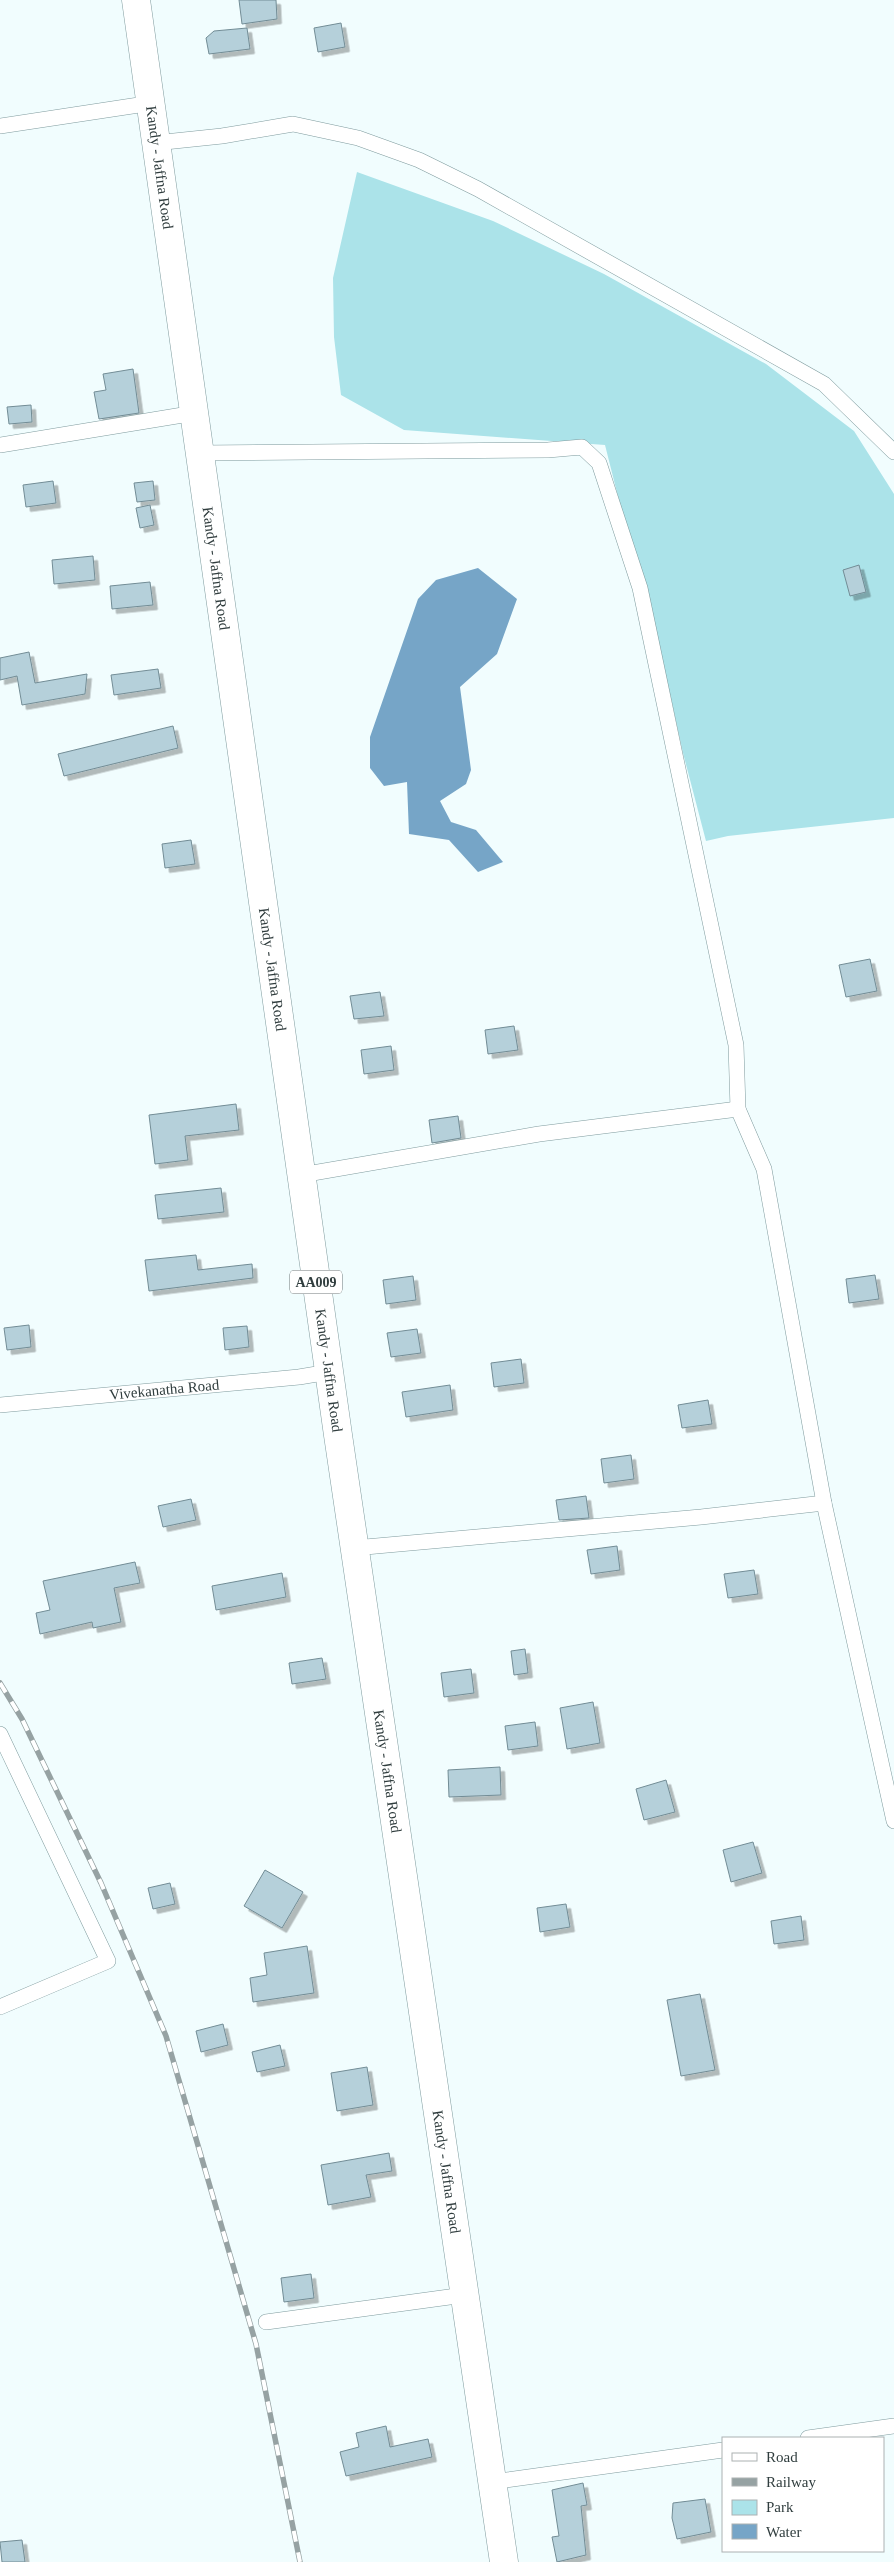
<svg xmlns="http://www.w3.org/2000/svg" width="894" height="2562" font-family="Georgia,serif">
  <defs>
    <filter id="shadow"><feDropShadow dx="4.5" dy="4.5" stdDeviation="0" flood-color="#0004"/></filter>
  </defs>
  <rect width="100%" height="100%" fill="#f1fdfe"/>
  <!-- green -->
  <path fill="#abe3e9" d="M357,172l136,49 111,53 162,90 88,67 40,63v324l-166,18 -22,5 -23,-88 -27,-122 -24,-79 -27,-107 -201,-15 -63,-35 -7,-58 -1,-59z"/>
  <!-- water -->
  <path fill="#76a5c7" d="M478,568l39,31 -20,55 -37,33 11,83 -5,14 -26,17 11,21 25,8 27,32 -25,10 -29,-32 -40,-6 -2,-52 -23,4 -14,-18v-31l48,-138 18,-19z"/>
  <!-- building -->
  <path fill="#b5d0da" stroke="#728c95" filter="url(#shadow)" d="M239,0h37l1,19 -35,5z
    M341,23l4,24 -27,5 -4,-24z
    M247,28l3,21 -41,5 -3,-16 8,-7z
    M133,369l6,44 -40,6 -5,-27 12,-2 -3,-16z
    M31,405l1,17 -23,2 -2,-17z
    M53,481l3,22 -30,4 -3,-22z
    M153,481l2,19 -18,2 -3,-19z
    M150,505l4,20 -14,3 -4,-20z
    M93,556l2,24 -41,4 -2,-24z
    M859,565l7,27 -16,4 -7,-26z
    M150,582l3,23 -41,4 -2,-23z
    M29,652l6,31 52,-9 -2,20 -63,11 -5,-29 -17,4v-22z
    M158,669l3,19 -47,7 -3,-20z
    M173,726l5,22 -114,28 -6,-22z
    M191,840l4,24 -30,4 -3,-24z
    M870,959l7,32 -31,6 -7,-32z
    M380,992l4,24 -30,3 -4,-23z
    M514,1026l4,24 -30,4 -3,-24z
    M391,1046l3,24 -30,4 -3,-24z
    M236,1104l3,26 -54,6 3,24 -33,4 -6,-49z
    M458,1116l3,22 -29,5 -3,-23z
    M221,1188l3,24 -66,7 -3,-24z
    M196,1255l2,15 54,-6 1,14 -104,13 -4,-31z
    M875,1275l4,24 -30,4 -3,-24z
    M413,1276l3,24 -30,4 -3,-24z
    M29,1325l2,22 -24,3 -3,-22z
    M247,1326l2,21 -24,3 -2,-22z
    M417,1329l4,24 -30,4 -4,-24z
    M521,1359l3,24 -30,4 -3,-24z
    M450,1385l3,25 -47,7 -4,-25z
    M708,1400l4,24 -30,4 -4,-23z
    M631,1455l3,24 -30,4 -3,-24z
    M586,1496l3,22 -30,2 -3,-20z
    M191,1499l5,21 -33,7 -5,-21z
    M617,1546l3,24 -29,4 -4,-24z
    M135,1562l5,21 -26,5 7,34 -28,6 -1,-6 -52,12 -4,-21 14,-3 -7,-29z
    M754,1570l4,24 -30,4 -4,-24z
    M282,1573l4,24 -70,13 -4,-24z
    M525,1649l3,24 -14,2 -3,-24z
    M322,1658l4,21 -34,5 -3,-21z
    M471,1669l3,24 -30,4 -3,-24z
    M593,1702l7,41 -33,6 -7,-41z
    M535,1722l3,24 -30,4 -3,-24z
    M500,1767l1,28 -52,2 -1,-27z
    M666,1780l9,32 -31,8 -8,-31z
    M753,1842l9,31 -31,9 -8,-32z
    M265,1870l38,22 -21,36 -38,-22z
    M170,1883l5,21 -22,5 -5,-21z
    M566,1904l4,23 -30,5 -3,-24z
    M801,1916l3,24 -30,4 -3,-23z
    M307,1946l7,47 -61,9 -3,-24 17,-3 -3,-22z
    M700,1994l15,76 -34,6 -14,-76z
    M223,2024l5,21 -27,7 -5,-21z
    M280,2045l5,21 -28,6 -5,-20z
    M367,2067l6,38 -36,6 -6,-38z
    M389,2153l3,18 -26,4 5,22 -43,8 -7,-40z
    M311,2274l3,24 -30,4 -3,-24z
    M386,2426l4,21 38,-8 4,18 -86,19 -6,-24 19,-5 -3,-14z
    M583,2483l4,22 -6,1 5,49 -29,7 -5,-25 7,-1 -7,-46z
    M705,2499l6,33 -34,7 -5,-21 1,-15z
    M22,2540l3,22h-23l-2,-20z"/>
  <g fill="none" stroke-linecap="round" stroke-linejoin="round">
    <!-- street casing -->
    <g stroke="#7f9b9e" stroke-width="16">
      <g id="street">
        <path d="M0,126l152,-23"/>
        <path d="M155,143l67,-7 71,-12 65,14 61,22 59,29 346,195 70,68"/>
        <path d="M0,445l195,-32"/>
        <path d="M201,453l347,-3 34,-3 17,16 41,125 96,457 2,64 26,60 60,334 70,318"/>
        <path d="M301,1175l238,-41 199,-25"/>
        <path id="s1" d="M0,1405l299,-28 30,-5"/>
        <path d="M354,1548l347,-31 123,-14"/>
        <path d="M0,1734l108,227 -108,46"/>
        <path d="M266,2322l198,-27"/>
        <path d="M808,2438l86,-12"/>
        <path d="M492,2482l231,-32"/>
      </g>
    </g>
    <!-- highway casing -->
    <g stroke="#7f9b9e" stroke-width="29">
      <g id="highway">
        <path id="s2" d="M136,0l202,1435 166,1127"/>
      </g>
    </g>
    <!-- street -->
    <use href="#street" stroke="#fff" stroke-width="15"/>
    <!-- highway -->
    <use href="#highway" stroke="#fff" stroke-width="28"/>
    <!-- rail casing -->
    <g stroke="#96a2a3" stroke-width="5.5">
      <path id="rail" d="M0,1683l22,36 79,164 65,153 90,308 44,218"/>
    </g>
    <!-- rail -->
    <use href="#rail" stroke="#fff" stroke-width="4" stroke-dasharray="11" stroke-linecap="butt"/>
  </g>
  <g text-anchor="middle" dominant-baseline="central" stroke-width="4" stroke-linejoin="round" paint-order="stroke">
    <!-- shield labels -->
    <rect fill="#fff" stroke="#6e7778" stroke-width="1" x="290" y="1270.5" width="52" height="23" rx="4"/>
    <g font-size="14" font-weight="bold" fill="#303d3e">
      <text x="316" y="1282">AA009</text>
    </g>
    <!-- street labels -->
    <g font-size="15" fill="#303d3e" stroke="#fff">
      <text stroke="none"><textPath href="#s2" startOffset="169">Kandy - Jaffna Road</textPath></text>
      <text stroke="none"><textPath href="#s2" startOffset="574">Kandy - Jaffna Road</textPath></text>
      <text stroke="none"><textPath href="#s2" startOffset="979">Kandy - Jaffna Road</textPath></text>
      <text stroke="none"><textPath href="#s2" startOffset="1384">Kandy - Jaffna Road</textPath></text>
      <text stroke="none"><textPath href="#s1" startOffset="165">Vivekanatha Road</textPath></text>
      <text stroke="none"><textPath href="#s2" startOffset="1789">Kandy - Jaffna Road</textPath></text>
      <text stroke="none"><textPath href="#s2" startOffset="2194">Kandy - Jaffna Road</textPath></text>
    </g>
  </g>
  <!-- legend -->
  <rect x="722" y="2437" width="162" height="115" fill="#ffffff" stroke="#acb1b2"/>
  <rect x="732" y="2453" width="25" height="8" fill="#ffffff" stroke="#acb1b2"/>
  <text x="766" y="2462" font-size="15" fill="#303d3e">Road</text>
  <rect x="732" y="2478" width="25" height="8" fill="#96a2a3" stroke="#acb1b2"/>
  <text x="766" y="2487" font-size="15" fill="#303d3e">Railway</text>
  <rect x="732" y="2500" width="25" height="15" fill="#abe3e9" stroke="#acb1b2"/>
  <text x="766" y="2512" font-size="15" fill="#303d3e">Park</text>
  <rect x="732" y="2524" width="25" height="15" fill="#76a5c7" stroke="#acb1b2"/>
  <text x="766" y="2537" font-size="15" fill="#303d3e">Water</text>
</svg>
